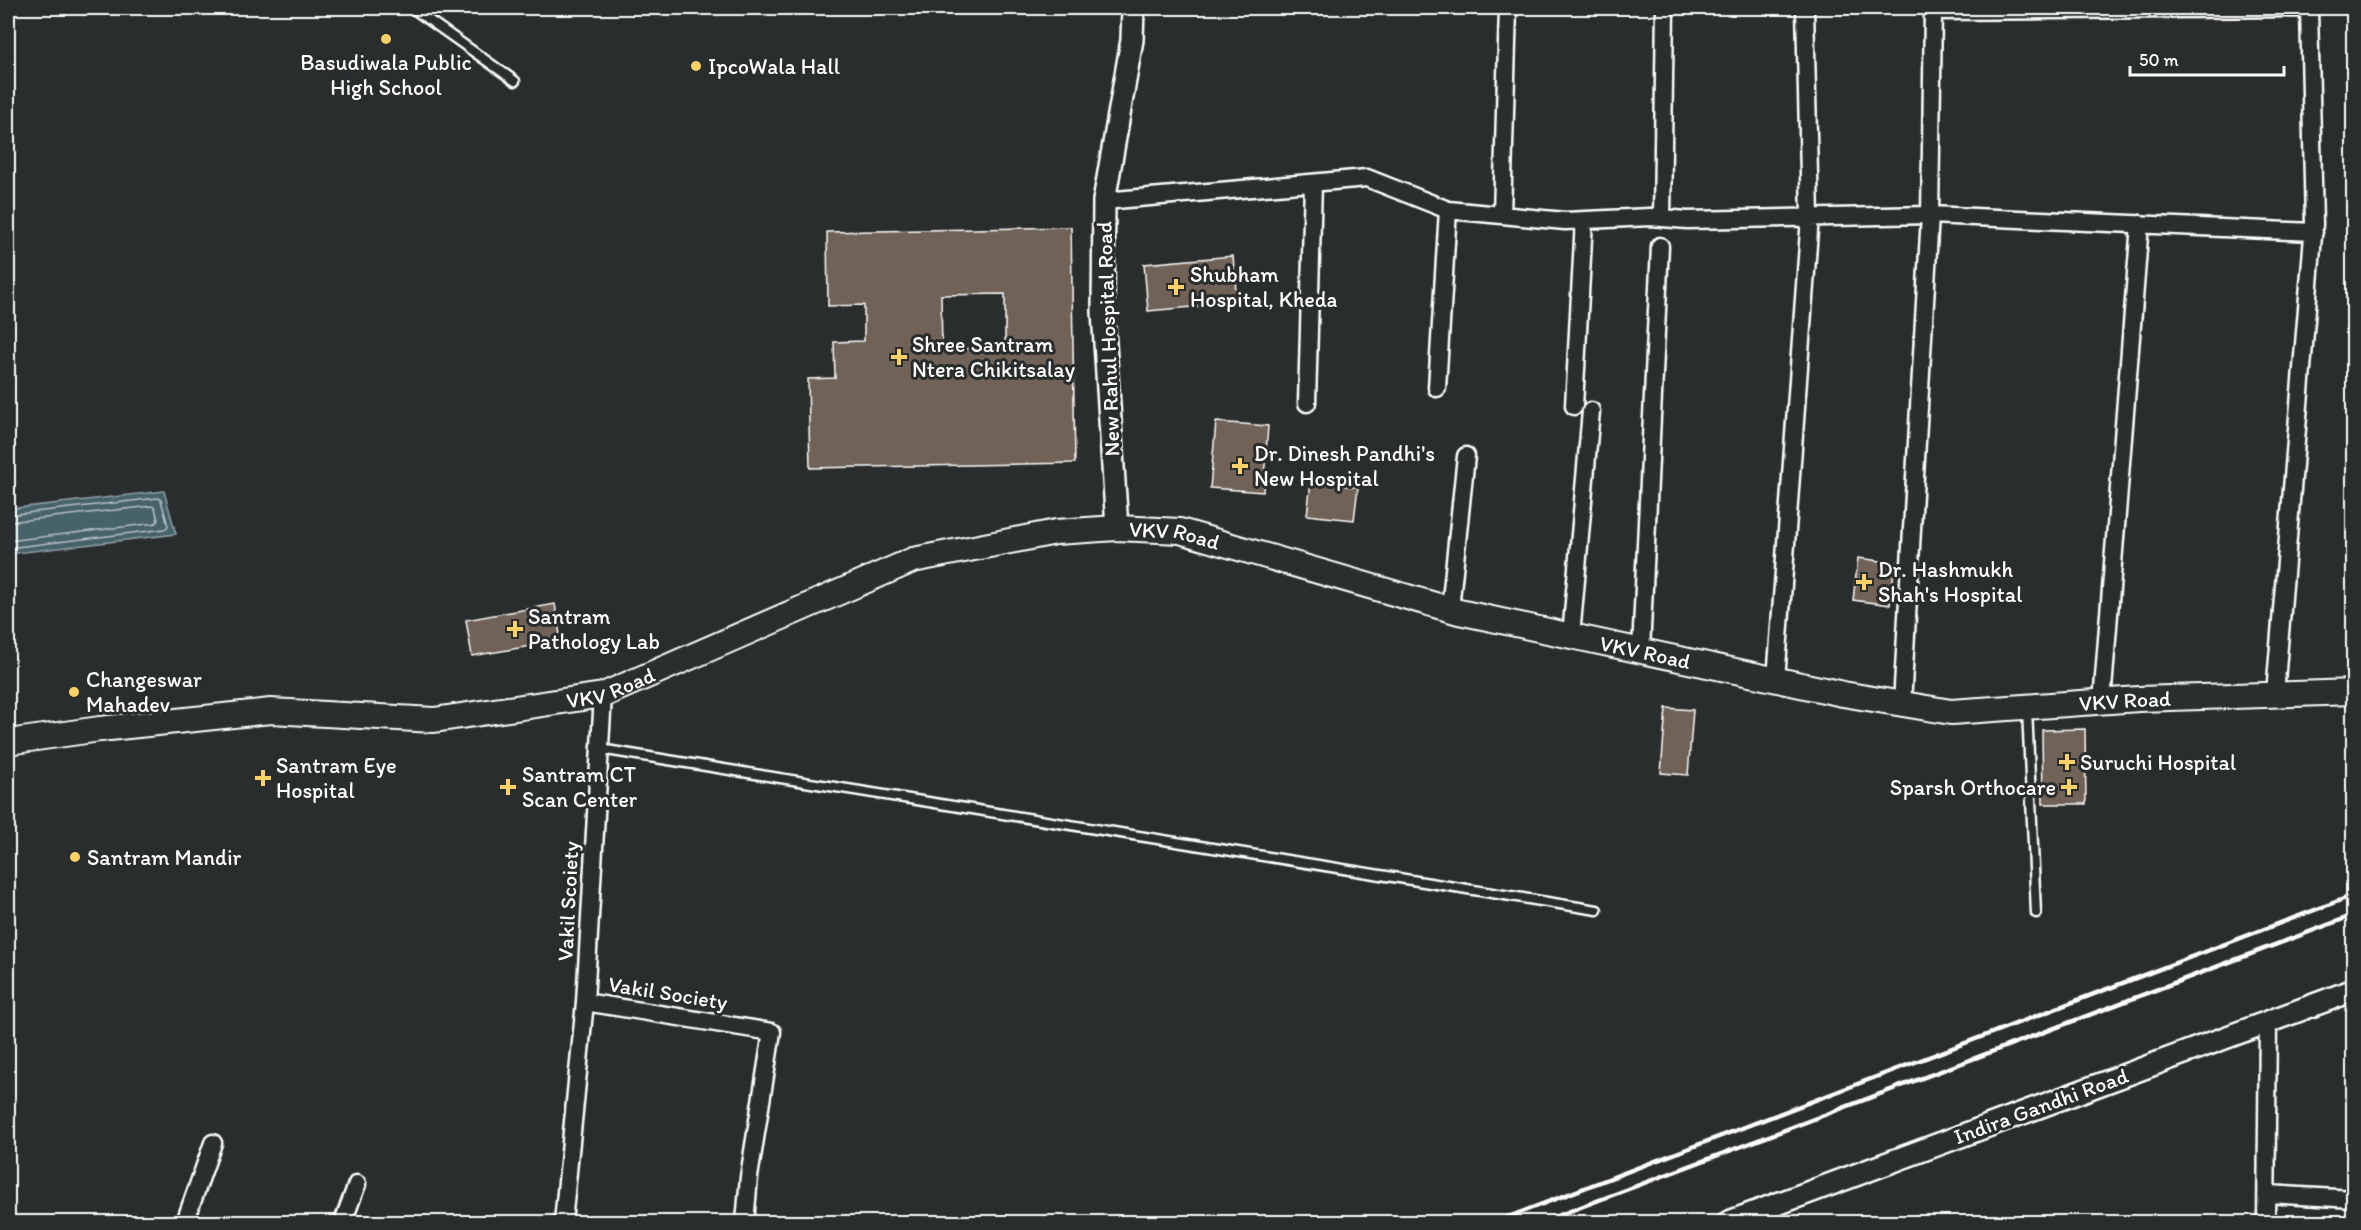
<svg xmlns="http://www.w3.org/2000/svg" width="2361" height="1230" font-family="Itim,sans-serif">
  <rect width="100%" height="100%" fill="#2a2d2e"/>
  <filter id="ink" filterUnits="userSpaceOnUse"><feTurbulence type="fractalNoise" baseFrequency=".0167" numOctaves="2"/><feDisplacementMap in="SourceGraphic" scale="12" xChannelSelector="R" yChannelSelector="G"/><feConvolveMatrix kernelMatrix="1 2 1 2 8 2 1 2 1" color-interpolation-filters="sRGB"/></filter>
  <g filter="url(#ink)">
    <!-- water -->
    <path fill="#46636a" stroke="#90a1a6" stroke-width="1.5" d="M164,491l12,43 -168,20v-45z"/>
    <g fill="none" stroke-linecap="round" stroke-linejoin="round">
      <!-- shore -->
      <path stroke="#b5c1c3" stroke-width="1.5" d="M8,515l150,-17 3,2 7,26 -3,3 -157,19
        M8,522l144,-16 3,2 3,12 -2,3 -148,18"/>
    </g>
    <!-- building -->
    <path fill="#6f6256" stroke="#fff" stroke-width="1.5" fill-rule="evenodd" d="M1071,227l4,236 -265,5 -2,-89 27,-1 -1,-36 30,-1v-36l-36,1 -1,-74zM1005,294v54l-63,1 -1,-54z
      M1233,256l4,47 -89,8 -4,-47z
      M1216,422l52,4 -5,66 -53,-4z
      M1311,482l47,5 -4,33 -47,-5z
      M1858,558l37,5 -5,42 -37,-5z
      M555,604l6,37 -89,15 -6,-36z
      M1666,708l27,2 -5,65 -27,-2z
      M2085,729l1,75h-43l-1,-74z"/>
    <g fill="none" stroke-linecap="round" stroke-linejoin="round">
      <!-- service casing -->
      <g stroke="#fff" stroke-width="13">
        <path id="service" d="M412,8l103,73
          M2027,709l9,204
          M600,749l997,161"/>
      </g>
      <!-- minor casing -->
      <g stroke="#fff" stroke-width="21">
        <path id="minor" d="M1104,201l263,-23 81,32 117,11 85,-4 37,3 243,-5 384,17
          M1502,215l6,-207
          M1662,218l3,-210
          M1437,388l11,-178
          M1307,403l6,-220
          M1574,406l10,-186
          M1450,609l16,-153
          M1571,636l20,-225
          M1641,651l19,-405
          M1776,680l34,-463 -5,-209
          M2102,702l38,-478
          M1902,704l28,-489 3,-204 376,-3 5,216 -39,470
          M585,1002l18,-307
          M2267,1194l87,5
          M185,1222l28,-79
          M343,1222l14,-38
          M563,1222l22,-220 187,30 -23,145 -4,45
          M2266,1222l2,-199"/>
      </g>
      <!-- tertiary casing -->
      <g stroke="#fff" stroke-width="26">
        <path id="tertiary" d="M1117,528l-14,-216 1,-111 28,-161 1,-32
          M1729,1222l625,-232"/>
      </g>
      <!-- secondary casing -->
      <g stroke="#fff" stroke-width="28">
        <g id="secondary">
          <path id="s1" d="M8,742l92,-13 171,-18 163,9 169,-25 310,-135 143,-28 61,-4 63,3 279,81 384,82 108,18 188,-13 215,-7"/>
        </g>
      </g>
      <!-- service -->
      <use href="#service" stroke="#2a2d2e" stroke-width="8"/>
      <!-- minor -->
      <use href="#minor" stroke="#2a2d2e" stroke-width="16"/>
      <!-- tertiary -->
      <use href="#tertiary" stroke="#2a2d2e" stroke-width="21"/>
      <!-- secondary -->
      <use href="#secondary" stroke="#2a2d2e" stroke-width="24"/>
      <!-- rail -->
      <path stroke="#fff" stroke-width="4.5" d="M1495,1222c287,-107 572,-220 859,-327
        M1541,1222l813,-307"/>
    </g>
  </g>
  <!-- markers -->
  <g fill="#ffd166" stroke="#2a2d2e" stroke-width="2">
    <circle cx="386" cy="39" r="6"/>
    <circle cx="696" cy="66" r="6"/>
    <path d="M1173 278h6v6h6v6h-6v6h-6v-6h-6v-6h6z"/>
    <path d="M896 348h6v6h6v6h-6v6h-6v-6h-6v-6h6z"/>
    <path d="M1237 457h6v6h6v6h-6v6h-6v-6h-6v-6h6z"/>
    <path d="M1861 573h6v6h6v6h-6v6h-6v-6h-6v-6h6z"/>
    <path d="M512 620h6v6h6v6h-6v6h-6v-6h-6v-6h6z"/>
    <circle cx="74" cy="692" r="6"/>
    <path d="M2064 753h6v6h6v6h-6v6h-6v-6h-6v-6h6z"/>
    <path d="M260 769h6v6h6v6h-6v6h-6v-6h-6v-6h6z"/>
    <path d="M505 778h6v6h6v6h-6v6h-6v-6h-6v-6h6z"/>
    <path d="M2066 778h6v6h6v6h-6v6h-6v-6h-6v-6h6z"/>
    <circle cx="75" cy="857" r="6"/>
  </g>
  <g text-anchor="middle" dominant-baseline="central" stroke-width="6" stroke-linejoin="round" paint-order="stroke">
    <!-- poi labels -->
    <g font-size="22" fill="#fff" stroke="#2a2d2e" text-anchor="start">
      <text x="386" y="62" text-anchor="middle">Basudiwala Public<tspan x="386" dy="25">High School</tspan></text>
      <text x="708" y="66">IpcoWala Hall</text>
      <text x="1190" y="274">Shubham<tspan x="1190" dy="25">Hospital, Kheda</tspan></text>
      <text x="912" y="344">Shree Santram<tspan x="912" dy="25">Ntera Chikitsalay</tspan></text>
      <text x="1254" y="453">Dr. Dinesh Pandhi's<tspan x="1254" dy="25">New Hospital</tspan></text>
      <text x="1878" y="569">Dr. Hashmukh<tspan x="1878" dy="25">Shah's Hospital</tspan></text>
      <text x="528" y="616">Santram<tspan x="528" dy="25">Pathology Lab</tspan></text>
      <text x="86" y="679">Changeswar<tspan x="86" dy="25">Mahadev</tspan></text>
      <text x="2080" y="762">Suruchi Hospital</text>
      <text x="276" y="765">Santram Eye<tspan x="276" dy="25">Hospital</tspan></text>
      <text x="522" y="774">Santram CT<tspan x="522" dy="25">Scan Center</tspan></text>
      <text x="2056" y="787" text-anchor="end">Sparsh Orthocare</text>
      <text x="87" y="857">Santram Mandir</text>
    </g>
    <!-- street labels -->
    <g font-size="22" fill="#fff" stroke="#2a2d2e">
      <text transform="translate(1108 339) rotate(-92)">New Rahul Hospital Road</text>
      <text stroke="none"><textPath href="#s1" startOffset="1202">VKV Road</textPath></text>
      <text stroke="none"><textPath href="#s1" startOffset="1688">VKV Road</textPath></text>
      <text stroke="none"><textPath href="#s1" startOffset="608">VKV Road</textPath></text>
      <text stroke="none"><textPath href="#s1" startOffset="2174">VKV Road</textPath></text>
      <text transform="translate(568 901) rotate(-87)">Vakil Scoiety</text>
      <text transform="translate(668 993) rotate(9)">Vakil Society</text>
      <text transform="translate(2041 1106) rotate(-20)">Indira Gandhi Road</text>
    </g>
  </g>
  <!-- margin -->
  <rect width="2361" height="1230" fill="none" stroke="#2a2d2e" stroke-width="30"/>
  <rect x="15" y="15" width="2331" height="1200" fill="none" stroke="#fff" stroke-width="2" filter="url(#ink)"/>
  <!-- scale -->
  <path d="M2130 66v9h154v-9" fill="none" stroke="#ffffff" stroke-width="3"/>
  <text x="2139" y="66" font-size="18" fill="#ffffff" stroke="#2a2d2e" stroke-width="4.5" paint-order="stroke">50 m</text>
</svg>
